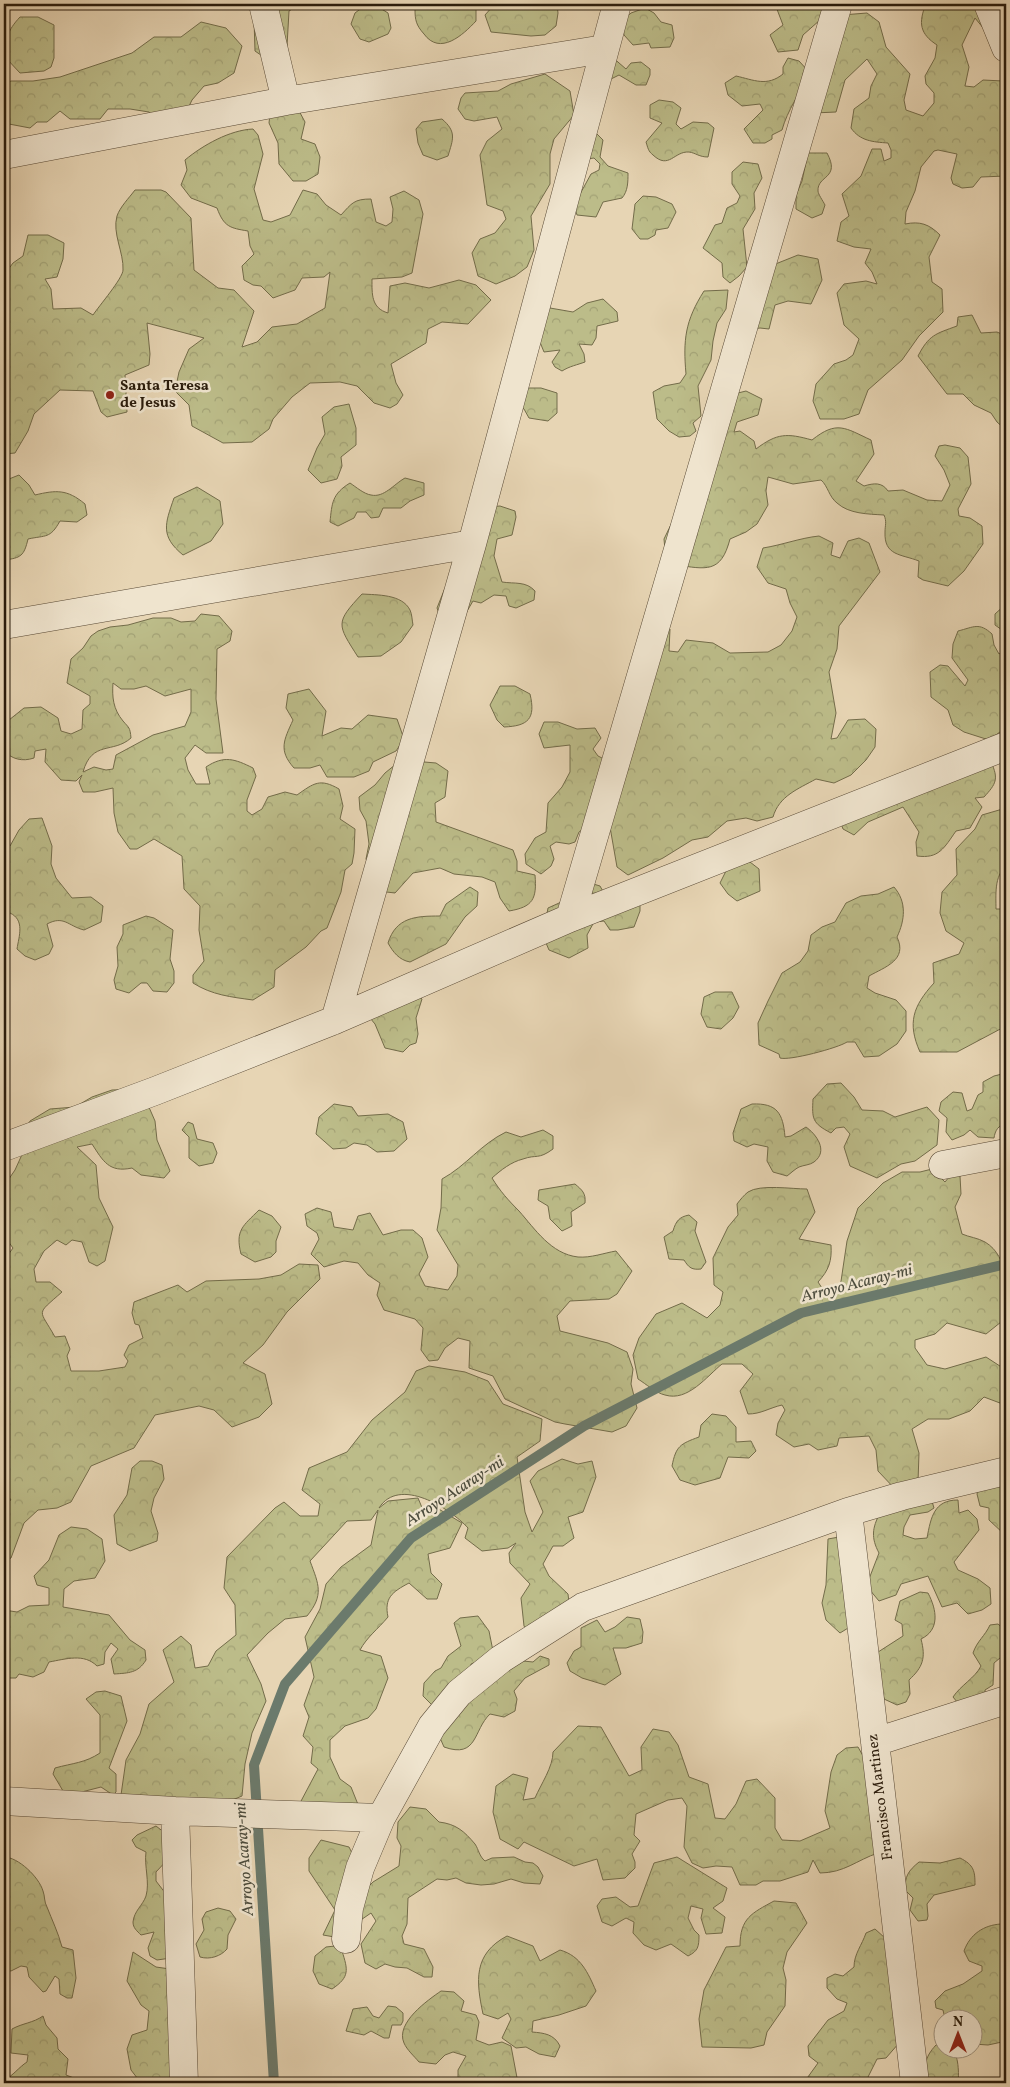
<svg xmlns="http://www.w3.org/2000/svg" width="1010" height="2087" font-family="Vollkorn,serif">
  <defs>
    <pattern id="forest-crowns" width="20" height="18" patternUnits="userSpaceOnUse" patternTransform="scale(1.25)"><rect width="20" height="18" fill="#bcbc89"/><path d="M2 6a3 3 0 1 1 6 0M12 15a3 3 0 1 1 6 0" fill="none" stroke="#a2a175"/></pattern>
  </defs>
  <rect width="100%" height="100%" fill="#e7d5b4"/>
  <filter id="stains"><feTurbulence type="fractalNoise" baseFrequency=".004" numOctaves="4"/><feColorMatrix values="0 0 0 0 .2 0 0 0 0 .09 0 0 0 0 .02 0 0 0 .5 -.17"/></filter>
  <radialGradient id="worn" r=".72"><stop offset=".6" stop-color="#630" stop-opacity="0"/><stop offset="1" stop-color="#630" stop-opacity=".3"/></radialGradient>
  <!-- forest -->
  <path fill="url(#forest-crowns)" stroke="#736c4a" fill-rule="evenodd" d="M256,4h44l-11,7 -2,35 -6,11 -13,3 -13,-9 -1,-32z
    M367,4l13,4 8,5 3,15 -3,6 -19,8 -9,-3 -9,-15 4,-11z
    M425,4h58l-7,3v14c-13,14 -36,35 -52,13 -8,-9 -9,-14 -9,-25z
    M508,4h49l1,9 -2,13 -11,9 -14,1 -40,-4 -6,-17 8,-9z
    M775,4h48l-3,16 -17,15 -5,15 -20,2 -8,-17 13,-10z
    M926,4h80v33l-22,-8 -9,-11 -13,27 7,22 -4,19 9,1 9,-7 20,1 3,4 -1,32 1,59 -25,1 -8,10 -11,1 -9,-4 -2,-6 6,-24 -19,-4 -4,1 -13,16 -6,24 -9,21 -1,12c15,-3 24,0 35,11l-11,22 3,25 10,7 1,23 -24,24 -17,24 -34,30 -9,24 -15,5h-24l-7,-18 3,-17 18,-20 12,-4 7,-5 6,-16 -15,-14 -7,-32 7,-9 22,-3 11,3 -5,-12 -7,-9 6,-14 -17,-2 -17,-6 4,-19 8,-6 -7,-22 19,-18 11,-27h9l3,12 7,-3v-8l-3,-7c-15,-1 -28,-2 -37,-15l3,-19 15,-11 2,-12 6,-12 -10,-15 -22,21 -9,32 -22,1 28,-98 25,-2 12,9 7,25 24,27 -6,26 2,10 17,6 11,-13v-10l-8,-9 -1,-8 10,-18 2,-13c-17,-11 -19,-22 -11,-41z
    M645,8l9,5 7,9 11,3 2,13 -4,9 -19,1 -2,-5 -16,2 -9,-10 -2,-14 9,-8z
    M20,17h18l16,8v33l-3,9 -7,4 -24,2 -14,-15c0,-20 1,-27 14,-41z
    M201,22l25,6 16,18 -8,27 -16,10 -14,3 -12,14 -11,23 -16,3 -16,-14 -19,-3h-22l-8,10h-30l-10,-8 -13,11h-10l-7,6 -21,-4 -5,-5v-35l7,-3h22l27,-4 72,-24 22,-16h27z
    M611,56l15,13 5,-6 10,-1 9,7v6l-4,10h-10l-17,-10 -14,7z
    M788,58l11,3 11,12c-9,18 -23,38 -28,57l-10,5v4l-7,4h-12l-9,-14 19,-19 -3,-6 -18,2 -14,-11 -3,-12 11,-7c18,4 31,11 47,-2v-7z
    M545,74l25,17 4,24 -20,24 -4,15v30l-19,32 3,34 -7,17 -12,9 -19,8 -18,-8 -6,-23 8,-14 15,-6 11,-14 -3,-8 -16,-6 -7,-50 7,-14 15,-12 -5,-12 -23,4 -9,-2 -7,-10 3,-11 4,-5 33,-2 13,-7z
    M659,100l14,2 8,6 -5,16 5,5 12,-7 15,1 6,5 -6,29c-9,0 -12,-4 -19,-5 -15,-1 -20,18 -36,3 -5,-4 -5,-7 -7,-13l16,-19 -12,-5v-13z
    M298,109l7,13 -4,17 14,5 5,13 -2,17 -12,7h-13l-14,-17 -1,-21 -9,-20 1,-9z
    M442,119c15,13 11,20 6,37l-11,4 -14,-5 -5,-12 -2,-14 6,-7z
    M253,129l5,6 5,19 -9,35 9,31 8,2 19,-7 13,-25 14,4 9,11 15,10c11,-12 13,-16 30,-16l5,23 10,4 6,-4 1,-13 -3,-12 14,-6 15,9 4,14 -11,59 -10,4 -30,2c0,15 -1,29 16,34l2,-27 15,-3 24,5 30,-8 17,5 15,15 -23,24 -26,-2 -14,7 -2,14 -35,21 5,19 7,12 -6,9 -7,4 -16,-5 -17,-17 -17,-4 -30,1 -18,14 -19,22 -4,10 -17,13 -29,1 -31,-17 -3,-21 -14,-14 4,-19 10,-23 15,-11 -57,-15 3,31 -1,11 -24,10 2,37 -20,5 -6,-5 -8,-21 -33,-1 -26,24 -6,17 -13,22 -11,1v-179l9,-12 10,-7 5,-21h20l16,8 -1,16 -6,18 -12,2 6,10 2,20 28,-1 12,7c6,-9 30,-37 30,-45 1,-17 -11,-37 -6,-54 3,-9 12,-18 18,-26h26l5,2 25,26 3,52 24,18 16,2 20,21 -12,36 15,-5 15,-15 25,-3 28,-16 5,-36 -6,5 -22,1 -7,12 -22,8 -12,-12 -8,-1 -9,-5 -2,-14 12,-12 -4,-8 -2,-15c-18,-3 -24,-4 -31,-23l-26,-10 -10,-13 6,-15 -2,-10c18,-15 45,-30 68,-31z
    M592,129l11,11 -3,17 8,9 20,7c0,9 0,18 -6,25l-19,4 -7,15 -19,-2 -3,-10 17,-31 8,-4 1,-6 -6,-6 -7,1z
    M808,153h19c14,26 -10,22 -9,38 0,3 5,10 7,14l-3,9 -10,4 -16,-9v-14l6,-14z
    M743,162l15,2 4,14 -8,15 1,16 -12,20 4,38 -8,9 -9,7 -7,-6 -1,-14 -19,-15 12,-23 7,-2 5,-15 10,-5 3,-7 -8,-12v-12z
    M643,196l13,1 16,7 4,8 -8,16 -12,2 -1,5 -7,4h-8l-8,-10 3,-25z
    M798,255l20,4 4,21 -11,24 -23,-3 -13,4 -6,24 -9,-1 -7,1 15,-62z
    M728,290l-2,19 -9,14 -4,18 -2,19 -13,26 3,30 -8,7 3,8 -6,5 -11,1 -10,-6 -12,-12 -4,-27 11,-6 16,-3 6,-9c-3,-34 -1,-53 18,-83z
    M603,299l14,13 1,9 -21,5 -1,12 -4,7 -13,-1 5,10 1,8c-8,3 -15,4 -23,9l-7,-4 -3,-5 8,-12 -16,2 -11,-27 5,-14 12,-3 23,4 14,-9z
    M972,315l9,18 16,-1 9,4v19l-4,21 4,7v47l-9,-8 -6,-9 -17,-8 -11,-11h-16l-29,-38c11,-21 17,-22 39,-30l1,-9z
    M517,388h24l16,5v20l-9,8 -19,-3 -5,-9 -10,-7z
    M746,391l16,8 -4,16 -21,7 -3,10 6,-1 14,10 2,8c21,-16 31,-16 56,-9 25,-20 33,-12 59,0l3,14 -18,27 8,5c10,-3 18,-4 24,5l15,-1 24,10 15,1 8,-16 -6,-15 -9,-14 4,-10 6,-1 15,3 8,9 3,27 -13,25 1,7 11,2 12,8 1,18 -19,27 -16,15 -25,-6 -5,-3 1,-16c-18,-7 -35,-5 -34,-29 0,-7 2,-10 -1,-17 -16,-1 -35,-1 -47,-12 -8,-6 -9,-17 -16,-23l-28,4 -25,-7 -2,14 2,14 -11,19 -11,8 -16,7c-9,35 -24,30 -54,26l-11,-15 -1,-11 70,-145z
    M349,404l7,24v17l-15,12 1,9 -5,13 -16,4 -13,-13 9,-22 8,-14 -3,-17 12,-10z
    M19,475l10,10 6,10c21,-5 32,-6 50,9l2,11 -10,7 -17,-1c-10,18 -14,14 -32,18 -4,17 -7,19 -24,21v-76l5,-5z
    M405,478l19,5v12l-14,6 -9,7h-18l-4,9 -8,1 -5,-6h-9l-3,6 -16,8 -8,-4c2,-19 2,-28 20,-39 6,4 14,11 21,12 13,3 23,-11 34,-17z
    M197,487l23,14 3,23 -12,17 -28,14c-23,-19 -18,-31 -9,-57z
    M500,506l15,5 1,6 -4,18 -15,4 -3,17 8,26c13,2 24,-1 33,9l-1,9 -18,8 -7,-2 -3,-10 -12,-1 -13,8 -8,-2 -10,17 -22,1 -4,-11 8,-20 8,-6 35,-75z
    M819,536l14,7 -2,12 9,3 8,-17 11,-3 10,5 11,29 -41,54 -2,23 -8,23 7,41 -5,26 6,-1 11,-18 17,-1 11,10 -1,18 -9,13 -15,15 -17,8 -18,-4c-18,10 -37,17 -43,38l-16,4 -11,-3 -19,3 -19,16 -16,3 -29,18 -35,17 -11,-8 -11,-63 53,-175h11l-1,22 9,1 8,-12 27,3 17,10 38,-1 13,-7 11,-14 5,-14 -7,-14 -4,-14 -18,-6 -11,-16 6,-19c19,-3 37,-10 56,-12z
    M362,594c15,1 40,0 48,16 2,4 2,10 3,15l-12,17 -20,14 -23,1c-21,-33 -23,-34 4,-63z
    M1006,604v104l-2,3v18l-15,11 -25,-8 -11,-7 -5,-15 -17,-13 -1,-25 10,-7 8,1 17,20 3,-6 -16,-22 1,-14 5,-13c16,-4 21,-9 34,3l2,11 5,9 7,-5 -4,-19 -7,-5v-11z
    M201,614l18,2 13,15 -2,10 -13,8 -1,50 7,54h-17l-11,-8 -10,13 3,12 8,14h14l-4,-17c18,-12 29,-8 47,1l3,8 -9,24v11l5,4 10,-6 6,-12 17,-5 12,3c17,-12 23,-17 42,-6l4,17 -3,13 15,10 -1,24 -2,11 -7,6 -4,22 -14,36 -6,3 -15,16 -31,23 -1,17 -21,13c-22,-3 -41,-5 -60,-17v-8l11,-14 -5,-31 1,-24 -16,-17 -2,-33 -28,-17 -17,10h-7l-12,-17 -4,-19 -1,-25 -18,4h-12l-4,-10 3,-7 -6,6 -15,-1 -16,-18 1,-13 -11,2 -1,7c-12,4 -22,1 -30,-7v-19l5,-12 15,-12 17,-1 17,11 3,13 10,3 11,-5 1,-19 7,-6v-8l-23,-13 4,-24 12,-11 8,-12 7,-5 12,-4 18,-2 25,-7h18l10,4 14,-1zM113,683l8,6h13l12,-3 19,10 26,-7v23l-6,14 -32,9 -37,20 -3,14 -7,1 -12,-3 -11,5c9,-32 30,-18 48,-34 -1,-11 -2,-10 -8,-17 -10,-12 -11,-24 -10,-38z
    M500,686h15l15,8c6,25 -2,32 -26,33l-7,-7 -7,-15z
    M309,689l17,22 -4,25 19,-8 11,1 16,-14 29,4 7,20 -8,12 -23,11 -4,9 -15,6h-27l-7,-12 -10,3h-16c-16,-18 -10,-28 -1,-48l-7,-12 2,-14z
    M544,722h14l19,7 18,-1 6,10 -8,11 5,7 8,4 -5,23 -10,14 5,11 -6,17 -11,7 -4,10 -6,2 -13,-2 -6,4 4,13 -3,7 -10,8 -15,-10 -1,-10 10,-16 11,-6 2,-29 14,-16 8,-15v-27l-26,3 -5,-14z
    M401,760l35,3 12,8 -3,26 -10,6 1,19 77,28 4,11v10l18,4c2,24 -2,32 -26,36l-9,-13 -5,-16 -13,-5 -28,-3 -14,-6 -27,5 -18,20 -17,-2 -12,-32 3,-15 -3,-23 -6,-11 -1,-13 16,-12 10,-12z
    M991,762c8,17 5,22 -7,35l-9,1 7,9 -12,21 -14,3c-12,17 -17,28 -39,25l-1,-14 3,-10 -16,-25 -35,15 -14,13 -11,-6 -4,-11z
    M1006,808v59c-12,8 -10,29 -10,42h10v117l-49,26h-37c-13,-29 -7,-46 14,-69l-1,-20 26,-9 5,-11 -18,-12 -6,-18 2,-21 15,-17 -1,-26 19,-20 7,-14z
    M42,818l10,28 -1,18 5,14 16,20 19,-1 12,9 -2,16 -17,8c-16,-4 -20,-15 -37,-6l6,22 -4,8 -14,6 -10,-4 -8,-7c2,-13 8,-29 -7,-36l-6,3v-68l6,-2 9,-16 10,-11z
    M750,862l9,7 1,22 -23,10 -9,-7 -8,-11 7,-14z
    M590,883l10,3 10,18 23,-5 7,7v5l-6,16 -16,3h-8l-6,-9 -10,1 -7,13 1,13 -19,10 -20,-8 -6,-14 5,-28 20,-9z
    M470,887l8,5 -1,14 -12,11 -19,27 -36,18c-11,-2 -17,-10 -22,-19 8,-26 28,-27 52,-27l6,-12z
    M894,887c13,15 11,33 3,50 11,23 -12,30 -28,39l-2,12 8,5 21,7 10,11v20l-9,13 -18,12 -15,1 -9,-15h-8c-9,6 -58,19 -67,16l-1,-4 -20,-9 -1,-22 10,-22 14,-28 18,-11 8,-11 3,-16 11,-8 13,-5 11,-19 15,-7 17,-2z
    M146,916l8,2 19,12 -3,29 4,12v12l-7,9 -14,-1 -6,-8h-6l-12,10 -13,-4 -2,-9 4,-14 -1,-19 6,-13v-9z
    M412,990l10,9 -6,19 2,16 -2,9 -6,2 -7,7 -18,-4 -10,-24 -5,-6z
    M715,992h17l7,15 -6,11 -12,11 -14,-2 -6,-13 3,-17z
    M1006,1073v51c-8,1 -11,7 -12,14l-16,-1 -8,-7 -6,5 -12,5 -6,-8 1,-14 -8,-7 2,-9 12,-10 9,1 5,18 5,-2 6,-14 5,-3v-10l11,-6z
    M841,1083l13,14 8,13 21,1 12,6 32,-10 12,13 -2,25 -22,16 -14,3 -24,14 -27,-12 -6,-19 6,-13 -6,-7 -8,1 -5,5c-19,-10 -19,-14 -18,-34l14,-15z
    M141,1089l14,32 2,19 13,31 -6,7 -23,-3 -9,-7c-23,5 -29,-7 -40,-24l-15,3 19,18 3,33 14,29 -8,34 -8,5 -8,-4 -7,-20 -10,-2 -6,5 -9,-5 -13,11 -10,18 2,13h14l12,10c-27,24 -23,16 -7,45l10,-1 5,13 -3,7 4,15h28l26,-4 3,-6 -4,-6 5,-10 14,-7 -4,-13 -4,-1 -3,-11 2,-11 44,-17 9,7 19,-11 53,-2 22,-4 18,-11 19,1 2,14 -33,33 -24,33 -20,18 22,11 7,30 -13,13 -27,10 -18,-17 -15,-4 -44,9 -21,33 -43,18 -20,36 -14,6 -19,2 -14,13 -13,35 -7,3v-57l7,-4 -7,-10v-234l4,-1 5,-7 -9,-12v-50l11,-16 10,-22 -3,-12 8,-15 20,-12 25,-2 17,-10 20,-7z
    M334,1104l18,3 6,9 30,-2 15,8 4,17 -13,12 -17,1 -10,-7 -13,-2 -8,5 -13,1 -17,-15 3,-17z
    M752,1104c25,-1 31,9 33,33l6,-1 15,-9c10,7 23,24 8,35 -4,3 -10,3 -15,5 -4,2 -8,6 -12,9l-14,-4 -6,-11 1,-14 -14,-3 -7,3 -13,-6 -1,-8 8,-24z
    M188,1122l5,2 4,15 16,4 4,10 -4,10 -14,3 -10,-8v-21l-7,-7z
    M543,1130l10,6v13c-15,11 -16,5 -30,10 -12,3 -22,11 -31,19 8,13 16,22 27,33 16,18 32,43 59,46 13,1 26,-4 38,-6l16,20 -15,23 -8,5 -39,2 -13,15 3,15 48,12 19,9 6,17 -2,15 6,24 -11,18 -14,6 -47,-8 -10,-2 -50,-23 -12,-23 -24,-8 1,-27 -12,-3 -13,10 -7,12 -9,1 -8,-11 2,-22 -8,-9 -31,-9 -7,-15 3,-12 -12,-8 -10,-12 -14,-2 -20,6 -13,-13 8,-15 -2,-6 -10,-7 -2,-12 12,-6 14,4 3,15 19,3 5,-14 12,-3 13,22 18,-5h12l9,8 6,19 -9,17 6,12 23,4 9,-14 1,-11 -21,-35 4,-22 1,-29c24,-13 39,-35 64,-47l15,5z
    M932,1169l13,13 9,-11 6,5 1,18 -6,13 7,27c7,3 16,4 23,8 25,15 21,49 21,76l-20,16 -39,-11 -12,11 -20,6v8l12,17 18,4 41,-12 20,13v32l-6,1 -16,-6 -14,14 -21,8h-21l-16,10 7,24 -1,29 -22,8 -18,-19 -2,-21 -7,-14 -30,2 -2,8 -19,4 -9,-6 -15,3 -18,-12 2,-12 7,-13 -3,-5c-13,3 -21,9 -34,9l-8,-23 13,-17 -11,-10h-20c-15,12 -34,38 -57,31 -9,-2 -19,-11 -27,-16l-5,-24 6,-17 17,-24 26,-11 25,15 13,-13 3,-13 -9,-7 -1,-27 15,-31 10,-12 -1,-11c3,-4 7,-9 11,-12 12,-8 44,-3 59,-3l8,23 -16,27 32,6c1,16 -2,25 -13,37l8,12 14,-6 7,-47 11,-33 25,-25 19,-11h18z
    M575,1184c7,6 11,9 10,19l-14,9 1,14 -10,5 -12,-12 -2,-13 -10,-6 1,-10z
    M259,1210l13,6 9,11 -5,14v11l-5,5 -16,5 -14,-8c-6,-24 2,-28 18,-44z
    M689,1215l8,7 -2,9 11,31 -5,7c-9,1 -12,-1 -17,-9l-15,-1 -5,-22 9,-6c3,-10 6,-14 16,-16z
    M429,1366l36,6 23,9 15,23 39,15 -2,22 -23,16 8,55 7,20 11,-20 -13,-31 8,-10 24,-12 16,5 14,-3 4,16 -13,35 -15,5 6,21 -11,8h-10l-10,18 6,12 19,18 3,25 -43,13 -4,-6 -3,-28 9,-14 -20,-21 -1,-10 7,-10 -8,5 -26,3 -17,-13 3,-10c-18,-20 -69,-52 -89,-20l9,-7 30,-3 5,12 14,-2 25,15 -12,25 -22,6 3,19 11,11 -5,15h-10l-18,-16c-17,9 -25,15 -21,34 -10,12 -21,20 -28,33l21,6 7,22 -12,31 -8,9 -23,8 -15,14v17l10,22 11,8 8,20 -59,-4 18,-34 -7,-6 2,-16 -10,-11 6,-19 -5,-12 10,-28 -9,-40 15,-28 6,-25 15,-17 30,-22 7,-35 -7,10 -24,1 -37,40c9,24 14,34 -3,55l-22,3 -17,14 -21,22 14,29 5,17 -14,32 -7,31 -3,32 -12,5 -109,-6 5,-35 14,-26 9,-30 25,-22 -11,-32 18,-14 10,9 4,23 13,-2 8,-15 20,-16 -1,-30 -11,-17 3,-31 48,-49 9,-6 16,14h18l2,-12 -18,-14 7,-22 38,-16 25,-32 33,-28 11,-21z
    M712,1414l14,2 10,11v15l15,-1 5,10 -7,7 -21,-1 -8,21 -25,7 -15,-5 -8,-14c4,-20 8,-22 27,-29l2,-12z
    M140,1461h12l10,4 2,14 -10,19 -3,13 7,22 -1,8 -27,10 -13,-7 -3,-29 13,-20 5,-27z
    M1006,1473v61h-2l-15,-14v-12l-9,-2 -3,-12 2,-8z
    M931,1498l3,10 -6,4 -18,3 -6,12 -1,8 12,4 12,-1c4,-21 7,-38 31,-38l1,13 9,-3 9,9 2,11 -25,32 4,8 20,9 12,9 1,16 -9,6 -14,4 -11,-11 -15,4 -14,-31 -27,8 -5,11 -17,6 -10,-12v-10l10,-26c-8,-15 -7,-25 1,-40z
    M71,1527l16,2 15,10 3,22 -10,17 -21,3 -10,8 -1,18 46,8 21,25 15,10 1,10c-8,13 -17,13 -32,14l-3,-15 7,-10 -7,-6 -6,9 -1,12 -7,2c-13,-13 -31,-7 -48,-4l-5,10 -11,5 -14,-3 -3,4h-8l-4,6v-74l13,2 12,-6 20,-1v-17l-12,-3 -3,-9 15,-16 10,-25z
    M839,1537l14,88 -13,8 -14,-13 -4,-17 4,-18 2,-46z
    M920,1592l8,1c9,17 12,37 -7,46 5,19 2,28 -12,41l1,14 -4,8 -9,3 -13,-6 -9,-45 28,-18 -1,-12 -7,-4 5,-19z
    M478,1616l11,15 4,20 -12,9 -10,4 -2,12 -37,29 -9,-9 1,-13 11,-12 6,-3 7,-12 13,-10 -7,-23 6,-5z
    M627,1617l13,2 3,13 -1,11 -16,5h-13l8,26 -16,11 -23,-7 -12,-7 -3,-8 7,-12 7,-4v-19l16,-8 8,12 10,-5z
    M998,1624l6,5 2,24 -12,10 -1,22 -8,5v10l-23,8 -9,-11c8,-12 22,-19 28,-31l-8,-13c4,-12 12,-17 17,-28z
    M540,1656l9,3v6l-24,13 -11,13 3,8 -2,12 -11,6 -14,-3c-17,16 -12,45 -46,33l-7,-16 13,-23 73,-47 10,1z
    M105,1691l16,5 6,25 -18,47 7,6v18l-3,3 -12,-8 -35,9 -13,-22 2,-6c18,-5 30,-5 45,-15v-38l-14,-16 10,-7z
    M578,1726l23,1 28,49 13,-6 -1,-23 12,-18 16,3 9,13 11,32 19,7 7,34 10,1 11,-15 10,-23 11,-2 18,19v30l7,12 18,1 30,-13 -5,-17 6,-39 6,-17 9,-7 12,-1 13,23 7,83c-21,7 -34,20 -58,20l-7,-13 -5,12 -28,9h-17l-7,4h-16l-8,-18 -16,-1 -13,2 -11,-5 -8,-16 3,-41 -5,-8 -14,2 -32,14 -2,21 6,6 -8,13 3,8v6l-10,10 -22,2 -6,-21 -23,7 -50,-24 -6,7 -18,-10 -7,-27 3,-26 17,-12 15,4 -5,22 12,-2c6,-14 18,-31 18,-46z
    M410,1807l16,2 13,13c17,2 25,9 36,22 4,6 4,12 10,17l7,-3 22,-1 11,5 8,1 5,4 5,9 -3,8 -16,-1 -13,-4 -17,5 -13,1 -15,-2 -10,-5 -9,2 -10,-1 -29,19 -1,26 -5,12 2,8 20,5 9,18 -1,10h-8l-17,-9 -12,-1 -10,-3 -9,5 -11,-6 -4,-19 15,-23 -5,-8 -19,13 -6,13 -23,-4 12,-25 -26,-39v-13l12,-18 28,7 6,12 5,36 13,-13 26,-16 2,-20 -4,-8 1,-16z
    M156,1826l9,7 4,25 -13,14v9l10,13 5,64 -14,2 -7,-4 -2,-8 6,-16 -13,3c-4,-4 -8,-7 -8,-13 1,-11 10,-17 13,-26 4,-14 -2,-30 0,-44l-10,-5 -4,-7 5,-5z
    M4,1857c14,0 35,20 39,34 2,5 1,11 4,16 5,13 11,25 15,40l11,3 3,28 -4,20h-5l-7,-4 -1,-15 -4,-3 -9,15 -3,1 -14,-15 -2,-10 -6,-1 -10,5 -7,-1z
    M677,1857l50,31 -4,13 -10,7 12,9 -3,16 -16,1 -5,-16 2,-9 -12,-3 -3,12 6,12 5,5c0,12 -1,16 -11,21l-17,-12 -15,6 -12,-5 -11,-12 1,-11 -8,-4 -14,8 -10,-4 -5,-16 5,-7 14,-2 14,10 8,-1 16,-43z
    M960,1858c14,7 15,13 15,27l-41,10 -7,9 1,12 -1,4 -9,1 -8,-11 3,-12 -8,-8c0,-14 3,-19 14,-28l21,1z
    M774,1901l22,2 11,20 -20,29 -4,16 3,12 -1,26 -18,26 -3,13 -13,3 -49,-1 -3,-28 5,-29 22,-43 14,-1c0,-28 12,-33 34,-45z
    M218,1908l12,3 6,8 -8,16 -1,14c-6,7 -17,11 -27,8l-4,-13 8,-14 -2,-11 4,-7z
    M1006,1909v41l-1,2 1,93 -4,-3 -14,3 -15,-1 -1,-24 -27,-1 -2,-9 -7,-2 -1,-7 10,-10 18,-7 19,-13v-5l-13,-5 -5,-10c6,-17 20,-26 37,-27z
    M875,1929l10,9 14,105 -13,15 -9,1 -12,24h-66l6,-2 13,-18 -9,-7 -1,-10 20,-26 16,-9 3,-8 -10,-4 -10,-11v-10l8,-4 8,2 11,-9c0,-13 8,-22 12,-34z
    M507,1936l26,10 7,15 20,-11c21,6 28,23 36,41l-10,15 -27,9 -26,6 -1,11c12,1 22,2 28,14l-5,11 -16,-3 -13,-7 -10,1 -14,-10 9,-19 -3,-6 -10,6 -15,-5c-7,-33 -10,-60 24,-78z
    M335,1946l7,5c6,19 8,26 -10,38l-13,-5 -6,-13 2,-15 11,-9z
    M133,1952l23,15 21,3 15,113h-51l-10,-13 -4,-21 5,-14 15,-5 2,-19 -8,-6 -14,-24z
    M441,1991l13,1 10,9 -3,10 15,4 3,7 -3,18 13,5 13,-3 9,4 7,37h-60v-13l8,-14 -13,-4 -8,3 -9,9 -17,-2c-5,-6 -12,-12 -15,-19 -9,-20 24,-43 37,-52z
    M388,2006l8,1 7,6v8l-2,4h-9l-3,13h-5l-13,-7 -7,4 -18,-4 7,-22 14,-2 6,9 6,2z
    M43,2016l3,9 11,13 1,11 10,10 -2,16 8,3 2,5h-72v-3c9,-4 15,-13 23,-18l1,-7 -17,-2 1,-24c11,-6 21,-6 31,-13z
    M936,2045h6v5c1,0 9,-1 9,0 8,2 8,26 7,33h-31c-3,-17 -3,-25 9,-38z"/>
  <g fill="none" stroke-linecap="round" stroke-linejoin="round">
    <!-- stream -->
    <path stroke="#6b7a6c" stroke-width="10" d="M274,2083l-20,-318 31,-81 126,-146 173,-112 217,-113 205,-49"/>
    <!-- minor casing -->
    <g stroke="#594a36" stroke-width="29">
      <path id="minor" d="M263,4l23,97
        M988,4l18,44
        M4,155l282,-54 318,-52
        M4,625l468,-81
        M570,918l268,-914
        M335,1020l137,-476 145,-540
        M4,1147l151,-56 180,-71 235,-102 436,-172
        M943,1165l63,-12
        M848,1512l67,571
        M875,1742l131,-42
        M4,1801l171,10 206,7 51,-92 27,-33 42,-34 82,-52 265,-95 54,-16 104,-25
        M175,1811l9,272
        M346,1939l3,-31 11,-40 21,-50"/>
    </g>
    <!-- minor -->
    <use href="#minor" stroke="#efe4ce" stroke-width="28"/>
  </g>
  <!-- markers -->
  <circle fill="#8f2418" stroke="#efe4ce" stroke-width="2" cx="110" cy="395" r="5"/>
  <g text-anchor="middle" dominant-baseline="central" stroke-width="5" stroke-linejoin="round" paint-order="stroke">
    <!-- poi labels -->
    <g font-size="15" font-weight="bold" fill="#2a1c0c" stroke="#efe4ce" text-anchor="start">
      <text x="120" y="386">Santa Teresa<tspan x="120" dy="17">de Jesus</tspan></text>
    </g>
    <!-- street labels -->
    <g font-size="15" fill="#2a1c0c" stroke="#efe4ce">
      <text transform="translate(881 1797) rotate(-97)">Francisco Martinez</text>
    </g>
    <!-- water labels -->
    <g font-size="16" font-style="italic" fill="#4b4b3c" stroke="#efe4ce">
      <text transform="translate(857 1284) rotate(-14)">Arroyo Acaray-mi</text>
      <text transform="translate(455 1492) rotate(-33)">Arroyo Acaray-mi</text>
      <text transform="translate(245 1859) rotate(-94)">Arroyo Acaray-mi</text>
    </g>
  </g>
  <!-- margin -->
  <rect width="1010" height="2087" fill="none" stroke="#e7d5b4" stroke-width="20"/>
  <rect x="5" y="5" width="1000" height="2077" fill="none" stroke="#2a1c0c" stroke-width="2.5"/>
  <rect x="10" y="10" width="990" height="2067" fill="none" stroke="#2a1c0c"/>
  <!-- north arrow -->
  <g transform="translate(958 2034)"><circle r="24" fill="#efe4ce" stroke="#a09480"/>
  <path d="M0-4L9 19L0 12L-9 19Z" fill="#8f2418"/>
  <text y="-8" font-size="14" font-weight="bold" text-anchor="middle" fill="#2a1c0c">N</text>
  </g>
  <rect width="100%" height="100%" filter="url(#stains)"/>
  <rect width="100%" height="100%" fill="url(#worn)"/>
</svg>
